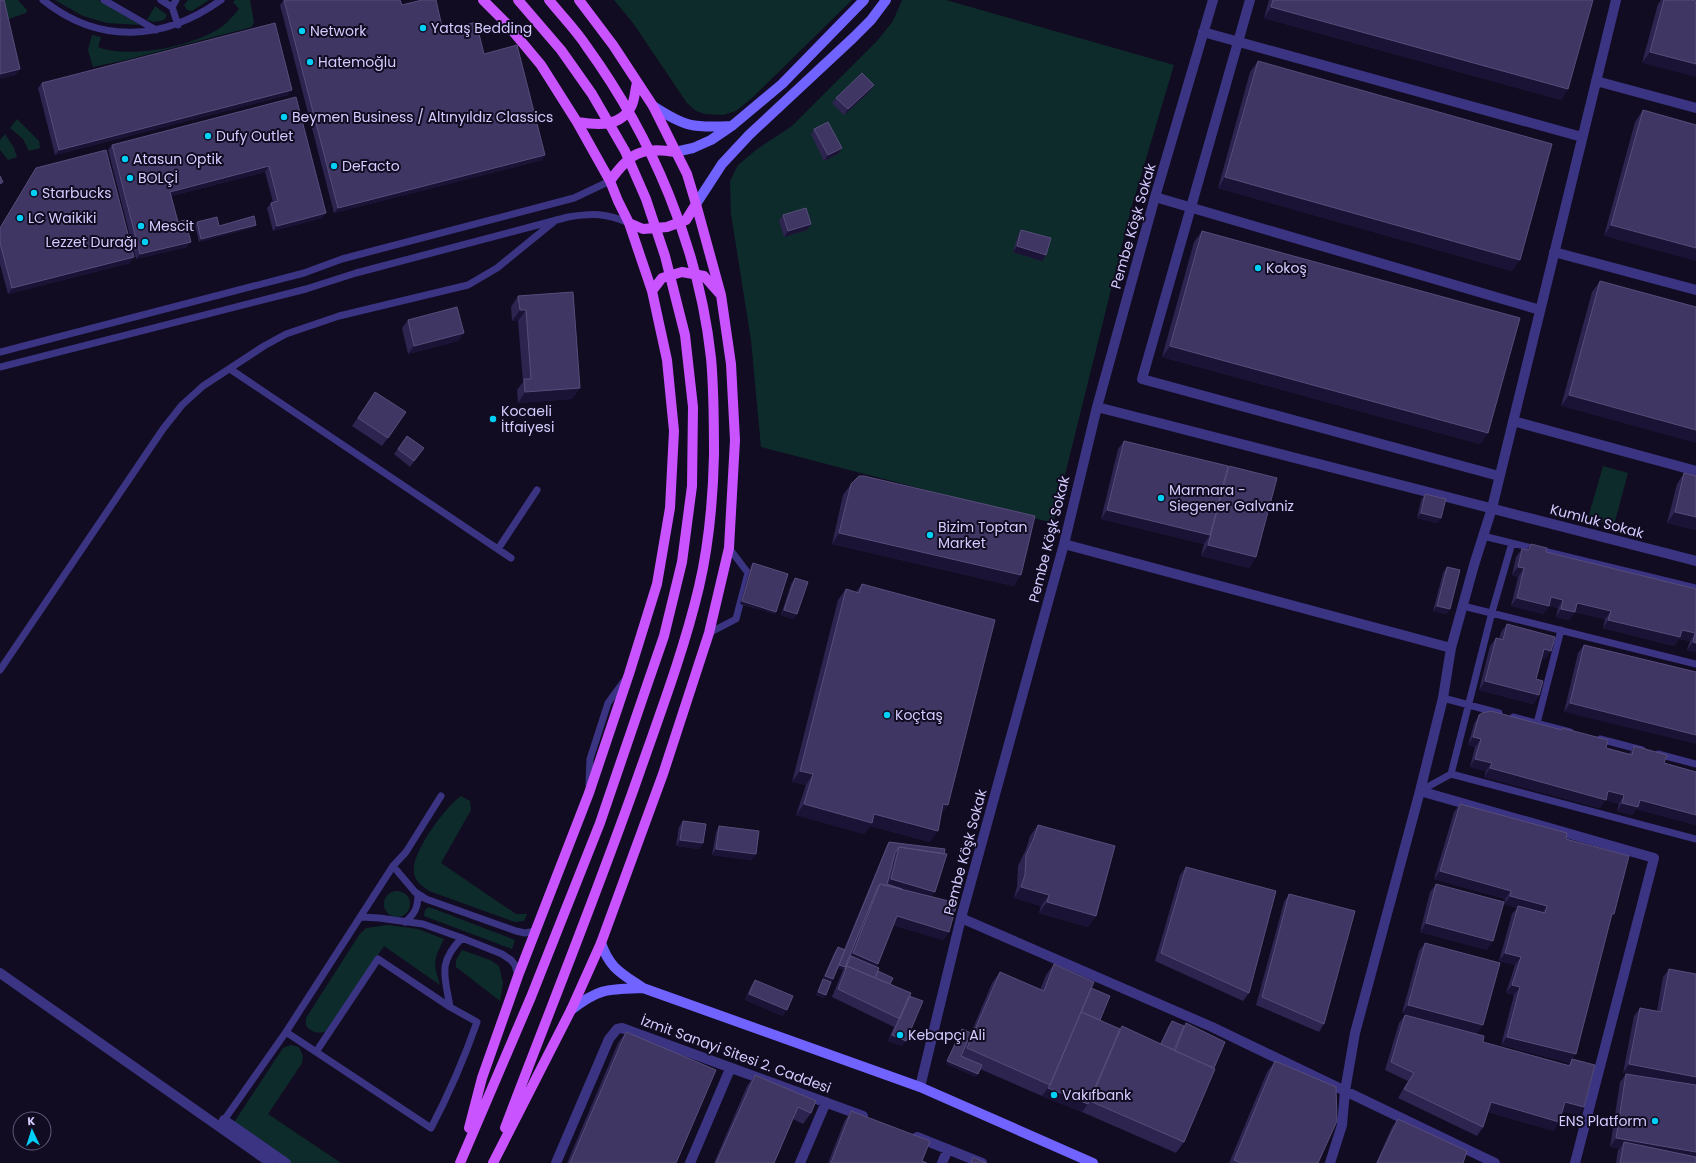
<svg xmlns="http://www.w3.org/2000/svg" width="1696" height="1163" font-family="Poppins,sans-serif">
  <rect width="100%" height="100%" fill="#110c21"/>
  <!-- green -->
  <path fill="#0e2b2b" d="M1,0h17l9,10 -1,3 -20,7z
    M55,0h43l42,25 -33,-2 -24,-7z
    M188,0h21l-17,11 -5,-1 -3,-5z
    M235,0h15l4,22 -2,5 -126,33 -33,7 -5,-17 4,-15 9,2 -3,10c32,12 93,0 122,-19 7,-5 13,-12 19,-19l-6,-7z
    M614,0h238l-100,98 -16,13 -13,4 -18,-1 -9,-3 -9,-8 -54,-80z
    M902,0h44l228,65 -43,144 -78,314 -292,-76 -10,-107 -20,-126 -1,-33 8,-16 19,-16 35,-23 85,-85 16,-20z
    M155,6l12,9 -3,5 -10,2 -7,-2z
    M17,119l22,22 1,7 -11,3 -6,-12 -13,-11z
    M5,134l9,14 3,9 -9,3 -8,-10v-10z
    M1603,466l25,7 -14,52 -26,-7z
    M461,796l9,5 1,9 -30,53 75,51h11l-3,7 -9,1 -86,-31c-7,-5 -14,-10 -15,-18 -4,-19 32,-67 47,-77z
    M384 904a13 13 0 1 1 26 0a13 13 0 1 1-26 0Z
    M429,907l86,33 -3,9 -88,-33 1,-6z
    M388,925l30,4 26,10c-11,22 -11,23 -4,46l-56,-39 -57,85c-9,3 -14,2 -21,-5v-8l53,-83 7,-7z
    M462,950l28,10 9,6 4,17 -3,18 -44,-34v-7z
    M291,1045l8,2 4,9 -1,7 -34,51 73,49h-70l-44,-30 56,-85z"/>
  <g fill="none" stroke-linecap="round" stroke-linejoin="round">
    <!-- lane -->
    <path stroke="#3b3483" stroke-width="7" d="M43,0c56,45 121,41 178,0
      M104,0l52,30
      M161,0l11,7
      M176,0l-4,7 6,18
      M0,352l304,-79 38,-14 232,-61 36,-17
      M0,367l306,-78 50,-16 212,-56c25,-4 38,-4 61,6
      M230,369l281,189
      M1483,536l213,52
      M1512,543l-20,69 -41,162 245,65
      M498,549l39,-59
      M1463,606l233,58
      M709,633l27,-14 12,-46 -19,-25
      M0,670l163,-241 19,-24 21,-19 61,-40 22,-12 53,-18 129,-31 29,-17 59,-48
      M1443,698l56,15
      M1513,717l57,15
      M1537,723l24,-93
      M1600,739l42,11
      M1658,754l38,10
      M589,785l1,-26 18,-56 16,-22
      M1420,791l31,-17
      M393,866l22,26 11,7 90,32 9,2 11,-2
      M361,917l18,1 44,6 39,14 40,16 9,6 4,5 3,11
      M405,922c10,-8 13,-15 13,-28
      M286,1032l145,96c18,-34 33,-69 46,-106l-27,-15c-5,-31 -13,-44 12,-69
      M316,1052l62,-93 72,48
      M222,1123l64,-91 107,-166 13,-14 35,-56"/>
    <!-- street -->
    <path stroke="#3b3483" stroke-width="10" d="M1250,0l-108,379 357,97
      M1203,32l379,105
      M1596,81l100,27
      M1155,197l385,113
      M1554,252l142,38
      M1097,407l599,154
      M1513,421l183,50
      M1064,544l387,104
      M1420,791l234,67 -79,305
      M961,918l251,109 283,136
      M0,973l271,190
      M920,1087l41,-169 103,-374 33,-137 58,-210 58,-197
      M224,1120l62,43
      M917,1137l65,26
      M556,1163l53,-124 8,-10 5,-1 241,88
      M690,1163l40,-94
      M800,1163l26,-61
      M942,1163l6,-14
      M1330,1163l12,-38 3,-34 10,-58 65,-242 23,-93 8,-50 23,-83 18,-57 124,-508"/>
    <!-- secondary -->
    <path stroke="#7063ff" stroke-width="10" d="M653,106c32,21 40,22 78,20
      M675,152l18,-4 18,-8 22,-15 49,-41 82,-84
      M696,204l26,-40 27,-29 104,-97 18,-18 15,-20
      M601,943c9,26 20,30 42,45l277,99 173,76
      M571,1010c28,-22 37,-21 72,-22"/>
    <!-- primary -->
    <path stroke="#c953ff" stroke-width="10" d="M577,122c20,3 44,6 55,-17 3,-7 3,-16 5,-22
      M610,181c19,-27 31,-35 65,-29
      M629,223l14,6 24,-2 19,-7 10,-16
      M652,291l10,-13 20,-6 22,4 15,17
      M469,1128l13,-50 36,-102 71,-183 40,-119 28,-90 13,-76 4,-77 -7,-71 -15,-69 -23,-68 -11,-22 -8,-20 -33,-59 -36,-57 -36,-43 -22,-22
      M505,1128c45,-119 93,-237 135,-357 21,-60 44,-121 59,-184 10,-43 14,-88 15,-132 0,-32 0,-65 -3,-97 -12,-111 -59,-221 -124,-311 -11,-17 -26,-32 -38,-47
      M460,1163l71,-166 69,-174 44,-129 20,-58 18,-74 10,-76 1,-79 -8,-72 -20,-79 -19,-57 -21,-48 -33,-57 -31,-44 -43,-50
      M493,1163l78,-153 30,-67 62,-169 46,-141 20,-85 6,-108 -4,-76 -10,-69 -25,-91 -9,-30 -34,-68 -40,-61 -34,-45"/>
  </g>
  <!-- wall -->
  <path fill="#2e2450" d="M284,0h116l2,5 41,26 41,23 61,101 -3,5 -208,53 -54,-208z
    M1269,0h324l-25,89 -7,11 -297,-82z
    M1661,0h30l-49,63 16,-59z
    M1258,61l254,210 -294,-83 32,-116z
    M42,83l246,12 -233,60 -17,-67z
    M870,91l-26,24 -12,-12 4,-5z
    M296,97l26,121 -49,13 -6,-23 4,-5 2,-1 -8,-30 -94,24 7,26 9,25 -51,12 -28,-109 4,-5z
    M1643,110l53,15 -92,111 31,-114z
    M814,129l24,25 -14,7 -13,-27z
    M36,168l98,89 -4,6 -122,31 -8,-30v-36z
    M783,215l28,9 -4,6 -23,7 -5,-16z
    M197,222l22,4 37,-1 -1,2 -56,15 -4,-17z
    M1021,230l21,31 -29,-9 5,-17z
    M1202,231l286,202 -8,11 -318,-87 32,-115z
    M1600,281l96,26 -135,99 31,-114z
    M518,296l62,92 -8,11 -54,4 -1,-13 6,-8 -5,-61h-6l-1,-14z
    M408,320l56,13 -6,8 -50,13 -6,-26z
    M375,392l31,20 -24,34 -30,-20z
    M407,436l17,12 -14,19 -16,-13z
    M1124,441l103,27 2,-2 27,91 -7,11 -48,-12 3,-12 -103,-25 17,-70z
    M1684,473l12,57 -29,-7 10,-39z
    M851,484l163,102 -182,-42 11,-49z
    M1425,494l16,24 -4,5 -20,-5 4,-18z
    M1531,544l15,8 150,37v63l-9,-2 3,-9 -11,-2 -5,7 -71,-18 2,-9 -30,-7 -6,8 -13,-3 2,-9 -9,-2 -6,8 -32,-8 7,-29 -6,-2 4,-18 6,-8 4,1z
    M753,563l22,51 -35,-10 11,-38z
    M1447,567l3,42 -4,5 -13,-3 10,-38z
    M795,578l2,36 -4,5 -12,-4 10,-31z
    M862,584l79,231 -11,27 -60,-16 -6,8 -68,-19 10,-30 -14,-3 46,-182 8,-11 10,3z
    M1507,624l38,35 -3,-1 -6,21 3,16 -6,9 -54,-14 11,-44 6,-8 3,1 2,-7z
    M1584,645l112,27 -132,40 14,-59z
    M1479,715l82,15 1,-2 44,20 23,6 5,-8 30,17 32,9v53l-60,-16 -4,6 -15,-4 2,-7 -14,-4 -5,8 -116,-31 2,-6 -16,-4 5,-20 -7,-2 6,-21z
    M1460,804l106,35 45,80 -39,140 12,48 -6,8 -16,-4 -8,20 -66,-19 -5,15 -6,9 -79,-38 10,-17 -23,-11 14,-47 6,-8 78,27 85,23 2,-2 -69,-18 13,-50 -8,-2 9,-28 -16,-4 13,-47 5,-6 -13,-4 1,-5 -71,-20 20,-67z
    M683,821l20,22 -4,6 -23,-3 3,-19z
    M1038,825l58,91 -8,11 -49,-14 2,-7 -27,-8 3,-12 1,-20 8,-17 4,-13z
    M719,826l33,34 -40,-5 4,-23z
    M889,842l55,12 -13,43 18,35 -6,8 -50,-15 -15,39 -2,3 2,4 12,13 19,12 -7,50 -14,-5 6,-14 -62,-30 11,-27 -5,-2 -5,11 -9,19 -8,-3 18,-42 4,-6 6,2 43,-104z
    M1186,867l63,126 -6,8 -88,-40 25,-86z
    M1436,884l51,66 -67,-18 10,-40z
    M1289,894l35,130 -5,8 -63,-27 28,-103z
    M1425,943l52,91 -75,-21 17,-62z
    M1054,964l37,24 9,32 20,9 2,-3 38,18 8,-17 4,-6 12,5 2,-3 -2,119 -8,11 -94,-41 -40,-16 -62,-27 -2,5 -2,3 -30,-13 14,-32 2,-3 9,4 21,-50 8,-11 40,18 6,-15z
    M1669,969l27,194h-80l2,-13 2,-2 -10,-1 10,-65 6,-8 21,3 -24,-4 11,-57 6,-8 17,3 6,-34z
    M755,980l28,36 -38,-16 6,-14z
    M626,1032l50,131h-109l51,-120z
    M1275,1061l43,102h-89l38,-91z
    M755,1075l56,38 -8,11 -10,-5 -19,44h-60l33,-77z
    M851,1111l71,50 5,2h-99l16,-41z
    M1398,1119l65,44h-87l16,-36z"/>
  <!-- shaded-wall -->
  <path fill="#1b1335" d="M1271,7l297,82 -7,11 -297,-82z
    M1650,52l46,12v13l-54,-14z
    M20,69l-4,6 -16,4v-5z
    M874,85l-4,6 -26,24 4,-6z
    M292,90l-4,5 -233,60 4,-5z
    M842,148l-4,6 -14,7 4,-6z
    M545,155l-3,5 -208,53 4,-5z
    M269,166l-4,6 -99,25 4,-5z
    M1225,177l295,83 -8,11 -294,-83z
    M326,213l-4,5 -49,13 4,-5z
    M811,224l-4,6 -23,7 4,-6z
    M256,225l-1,2 -56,15 2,-3z
    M1611,225l85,23v13l-92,-25z
    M191,242l-4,5 -51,12 4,-5z
    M1017,246l29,9 -4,6 -29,-9z
    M134,257l-4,6 -122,31 4,-6z
    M520,310h6l-8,11h-6z
    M464,333l-6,8 -50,13 6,-8z
    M1170,346l318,87 -8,11 -318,-87z
    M580,388l-8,11 -54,4 7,-11z
    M1569,395l127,35v13l-135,-37z
    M1107,510l103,25 -6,9 -103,-25z
    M1675,512l21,5v13l-29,-7z
    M1421,513l20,5 -4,5 -20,-5z
    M839,533l182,42 -7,11 -182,-42z
    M1208,545l48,12 -7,11 -48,-12z
    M1518,567l6,1 -6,9 -6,-2z
    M1551,597l12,3 -5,8 -13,-3z
    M1517,598l32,8 -6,8 -32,-8z
    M742,601l34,11 -1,2 -35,-10z
    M1577,603l34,8 -6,8 -33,-8z
    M1437,606l13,3 -4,5 -13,-3z
    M1561,609l14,3 -6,8 -13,-3z
    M784,610l13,4 -4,5 -12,-4z
    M1608,620l74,10 13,3 -5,8 -11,-2 -5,7 -71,-18z
    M1693,642l3,1v9l-9,-2z
    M1544,649l7,2 -6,8 -7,-1z
    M1485,681l54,14 -6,9 -54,-14z
    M1570,703l126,32v9l-132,-32z
    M1473,737l8,2 -6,8 -7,-2z
    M1475,759l17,4 -6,8 -16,-4z
    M1490,768l118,23 16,4 -5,9 -14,-4 -5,8 -116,-31z
    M800,771l13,3 -7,11 -14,-3z
    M1640,800l56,15v10l-60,-16 -4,6 -15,-4 5,-8z
    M804,804l70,10 64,17 -8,11 -60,-16 -6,8 -68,-19z
    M943,804l5,1 -8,11z
    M680,840l23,3 -4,6 -23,-3z
    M716,849l40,5 -4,6 -40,-5z
    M1440,871l71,20 -6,8 -71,-20z
    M891,879l44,13 -6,8 -44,-13z
    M1021,887l28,8 -8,11 -27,-8z
    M1510,896l37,10 -6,9 -23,-9 -1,2 -13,-4z
    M1047,902l49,14 -8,11 -49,-14z
    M897,916l52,16 -6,8 -52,-15z
    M1426,923l67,18 -6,9 -67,-18z
    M853,953l25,11 -5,8 -22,-16z
    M1505,953l16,4 -6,8 -16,-4z
    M839,965l6,2 -2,3 -6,-3z
    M825,976l8,3 -4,6 -6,-6z
    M1512,985l8,2 -6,8 -8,-2z
    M818,992l8,3 -2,3 -8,-3z
    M749,994l38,16 -4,6 -38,-16z
    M1408,1005l75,20 -6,9 -75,-21z
    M892,1035l14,6 -4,5 -14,-5z
    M1507,1037l69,17 -6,9 -69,-18z
    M947,1061l31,13 -2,3 -30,-13z
    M1629,1064l67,13v10l-73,-14z
    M1048,1088l40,16 -6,8 -40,-16z
    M1491,1102l68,20 -5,9 -69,-20z
    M1565,1102l19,5 -6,8 -19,-5z
    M1616,1138l80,14v9l-72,-19 -4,6 -10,-1z"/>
  <!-- building -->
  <path fill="#403663" stroke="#574d7b" d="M0,0h4l16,69 -20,5z
    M284,0h116l2,5 20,-5h14l7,31 33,-9 8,32 33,-9 28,110 -207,53z
    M1273,0h320l-25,89 -297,-82z
    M1664,0h27l5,1v63l-46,-12z
    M275,23l17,67 -233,60 -17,-67z
    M1258,61l294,83 -32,116 -295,-83z
    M862,73l12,12 -26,24 -12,-11z
    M296,97l30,116 -49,13 -6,-23 7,-2 -9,-35 -99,26 8,30 7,-2 6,22 -51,12 -28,-109z
    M1643,110l53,15v123l-85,-23z
    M828,122l14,26 -14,7 -14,-26z
    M106,150l28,107 -122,31 -12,-45v-15l36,-60z
    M0,176l3,6 -3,2z
    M806,208l5,16 -23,7 -5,-16z
    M254,216l2,9 -55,14 -4,-17 20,-5 2,9z
    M1021,230l30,8 -5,17 -29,-9z
    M1202,231l318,87 -32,115 -318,-87z
    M1600,281l96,26v123l-127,-35z
    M573,292l7,96 -55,4 -1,-13h7l-5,-69h-6l-2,-14z
    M457,307l7,26 -50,13 -6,-26z
    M375,392l31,20 -18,26 -30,-20z
    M407,436l17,12 -10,13 -16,-12z
    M1124,441l104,25 -18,69 -103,-25z
    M1229,466l48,12 -21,79 -48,-12z
    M1684,473l12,3v41l-21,-5z
    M859,476h5l171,40 -14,59 -182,-42 12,-49z
    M1425,494l21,5 -5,19 -20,-5z
    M1531,544l16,4 -1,4 150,37v54l-3,-1 2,-9 -13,-3 -2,7 -72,-17 3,-9 -34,-8 -2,9 -14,-3 2,-9 -12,-3 -2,9 -32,-8 7,-30 -6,-1 4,-18 7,1z
    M753,563l35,11 -12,38 -34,-11z
    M1447,567l13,3 -10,39 -13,-3z
    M795,578l13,4 -11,32 -13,-4z
    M862,584l133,36 -47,185 -5,-1 -5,27 -64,-17 -2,9 -68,-19 9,-30 -13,-3 46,-182 13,4z
    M1507,624l48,13 -4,14 -7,-2 -8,30 7,2 -4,14 -54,-14 11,-43 7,2z
    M1584,645l112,27v63l-126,-32z
    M1491,711l71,19v-2l46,12 -2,8 26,7 2,-9 33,9 -3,8 32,9v43l-56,-15 -2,7 -16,-4 2,-8 -16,-4 -2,9 -116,-32 2,-5 -17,-4 6,-20 -8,-2 6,-22 3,-2z
    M1460,804l107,29 -1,6 63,17 -15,58h-2l-36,140 -69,-17 13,-50 -8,-2 9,-28 -16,-4 13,-47 27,7 2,-7 -37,-10 1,-5 -71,-20z
    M683,821l23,3 -3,19 -23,-3z
    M1038,825l77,21 -19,70 -49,-14 2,-7 -28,-8 4,-12 1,-20 8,-17z
    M719,826l40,5 -3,23 -40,-5z
    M889,842l56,7 -1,5 -45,-7 -4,6 -8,31 15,5 -22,-5 -3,5 -32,78 -6,-2 6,-15z
    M899,847l48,7 -12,38 -44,-13z
    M1186,867l90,24 -27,102 -88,-40z
    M880,884l77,19 -8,29 -52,-16 -19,48 -25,-11z
    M1436,884l68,18 -11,39 -67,-18z
    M1289,894l66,17 -31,113 -62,-27z
    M1425,943l75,20 -17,62 -75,-20z
    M838,947l7,3 -12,29 -8,-3z
    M851,956l28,12 -4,10 -28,-12 -2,3z
    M1054,964l40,18 -44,103 -83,-37 33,-76 44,19z
    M847,966l64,27 -11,26 -62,-30z
    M1669,969l27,5v103l-67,-13 11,-56 21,4z
    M878,971l15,7 -3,6 -15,-6z
    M823,979l8,3 -5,13 -8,-3z
    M755,980l38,16 -6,14 -38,-16z
    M1091,988l19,8 -10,24 -19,-8z
    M909,996l14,5 -17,40 -14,-6z
    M1081,1012l39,17 -32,75 -40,-16 2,-3z
    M1405,1015l79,21 -1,6 87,24 2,-7 23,6 -11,42 -19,-5 -6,20 -68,-20 -8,25 -79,-38 10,-16 -23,-11z
    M1172,1021l12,5 -10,24 -13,-6z
    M1186,1023l39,19 -11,26 -39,-17z
    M1122,1026l93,43 -31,73 -94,-41z
    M962,1029l9,4 -10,23 21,9 -4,9 -31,-13z
    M626,1032l90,38 -40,93h-106z
    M1275,1061l61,26 1,34 -19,42h-77l-7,-3z
    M1626,1074l70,11v67l-80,-14z
    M755,1075l61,26 -5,12 -13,-6 -24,56h-58z
    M851,1111l79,30 -8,20 5,2h-96z
    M1398,1119l69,32 -4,12h-86z
    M1624,1142l72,15v6h-76z
    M973,1157l13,6h-15z"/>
  <!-- markers -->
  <g fill="#00d0f7" stroke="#110c21" stroke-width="1.5">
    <circle cx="423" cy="28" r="4"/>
    <circle cx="302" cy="31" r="4"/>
    <circle cx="310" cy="62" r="4"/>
    <circle cx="284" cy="117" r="4"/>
    <circle cx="208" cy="136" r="4"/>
    <circle cx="125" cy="159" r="4"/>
    <circle cx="334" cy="166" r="4"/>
    <circle cx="130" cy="178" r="4"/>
    <circle cx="34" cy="193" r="4"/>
    <circle cx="20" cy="218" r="4"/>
    <circle cx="141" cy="226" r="4"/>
    <circle cx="145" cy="242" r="4"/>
    <circle cx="1258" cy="268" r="4"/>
    <circle cx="493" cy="419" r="4"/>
    <circle cx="1161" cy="498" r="4"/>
    <circle cx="930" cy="535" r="4"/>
    <circle cx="887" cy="715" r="4"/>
    <circle cx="900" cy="1035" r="4"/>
    <circle cx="1054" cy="1095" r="4"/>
    <circle cx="1655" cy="1121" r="4"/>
  </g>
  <g text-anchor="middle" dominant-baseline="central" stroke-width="4" stroke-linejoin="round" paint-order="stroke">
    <!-- poi labels -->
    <g font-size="14" fill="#d4ccff" stroke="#110c21" text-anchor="start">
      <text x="431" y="28">Yataş Bedding</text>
      <text x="310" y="31">Network</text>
      <text x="318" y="62">Hatemoğlu</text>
      <text x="292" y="117">Beymen Business / Altınyıldız Classics</text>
      <text x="216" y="136">Dufy Outlet</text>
      <text x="133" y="159">Atasun Optik</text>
      <text x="342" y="166">DeFacto</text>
      <text x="138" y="178">BOLÇİ</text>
      <text x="42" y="193">Starbucks</text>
      <text x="28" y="218">LC Waikiki</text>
      <text x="149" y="226">Mescit</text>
      <text x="137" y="242" text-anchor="end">Lezzet Durağı</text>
      <text x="1266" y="268">Kokoş</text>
      <text x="501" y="411">Kocaeli<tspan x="501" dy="16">İtfaiyesi</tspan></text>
      <text x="1169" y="490">Marmara -<tspan x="1169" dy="16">Siegener Galvaniz</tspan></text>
      <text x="938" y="527">Bizim Toptan<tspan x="938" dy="16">Market</tspan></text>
      <text x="895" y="715">Koçtaş</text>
      <text x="908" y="1035">Kebapçı Ali</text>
      <text x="1062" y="1095">Vakıfbank</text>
      <text x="1647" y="1121" text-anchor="end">ENS Platform</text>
    </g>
    <!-- street labels -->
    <g font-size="14" fill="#d4ccff" stroke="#110c21">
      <text transform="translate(1133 226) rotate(-74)">Pembe Köşk Sokak</text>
      <text transform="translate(1597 521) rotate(15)">Kumluk Sokak</text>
      <text transform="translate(1049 539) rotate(-76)">Pembe Köşk Sokak</text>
      <text transform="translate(965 852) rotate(-75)">Pembe Köşk Sokak</text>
      <text transform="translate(736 1054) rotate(20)">İzmit Sanayi Sitesi 2. Caddesi</text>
    </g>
  </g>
  <!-- north arrow -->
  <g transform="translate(32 1131) rotate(356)"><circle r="19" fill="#110c21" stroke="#5f597a"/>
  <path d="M0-3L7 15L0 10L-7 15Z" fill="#00d0f7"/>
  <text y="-6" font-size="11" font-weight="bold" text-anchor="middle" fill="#d4ccff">K</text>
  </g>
</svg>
